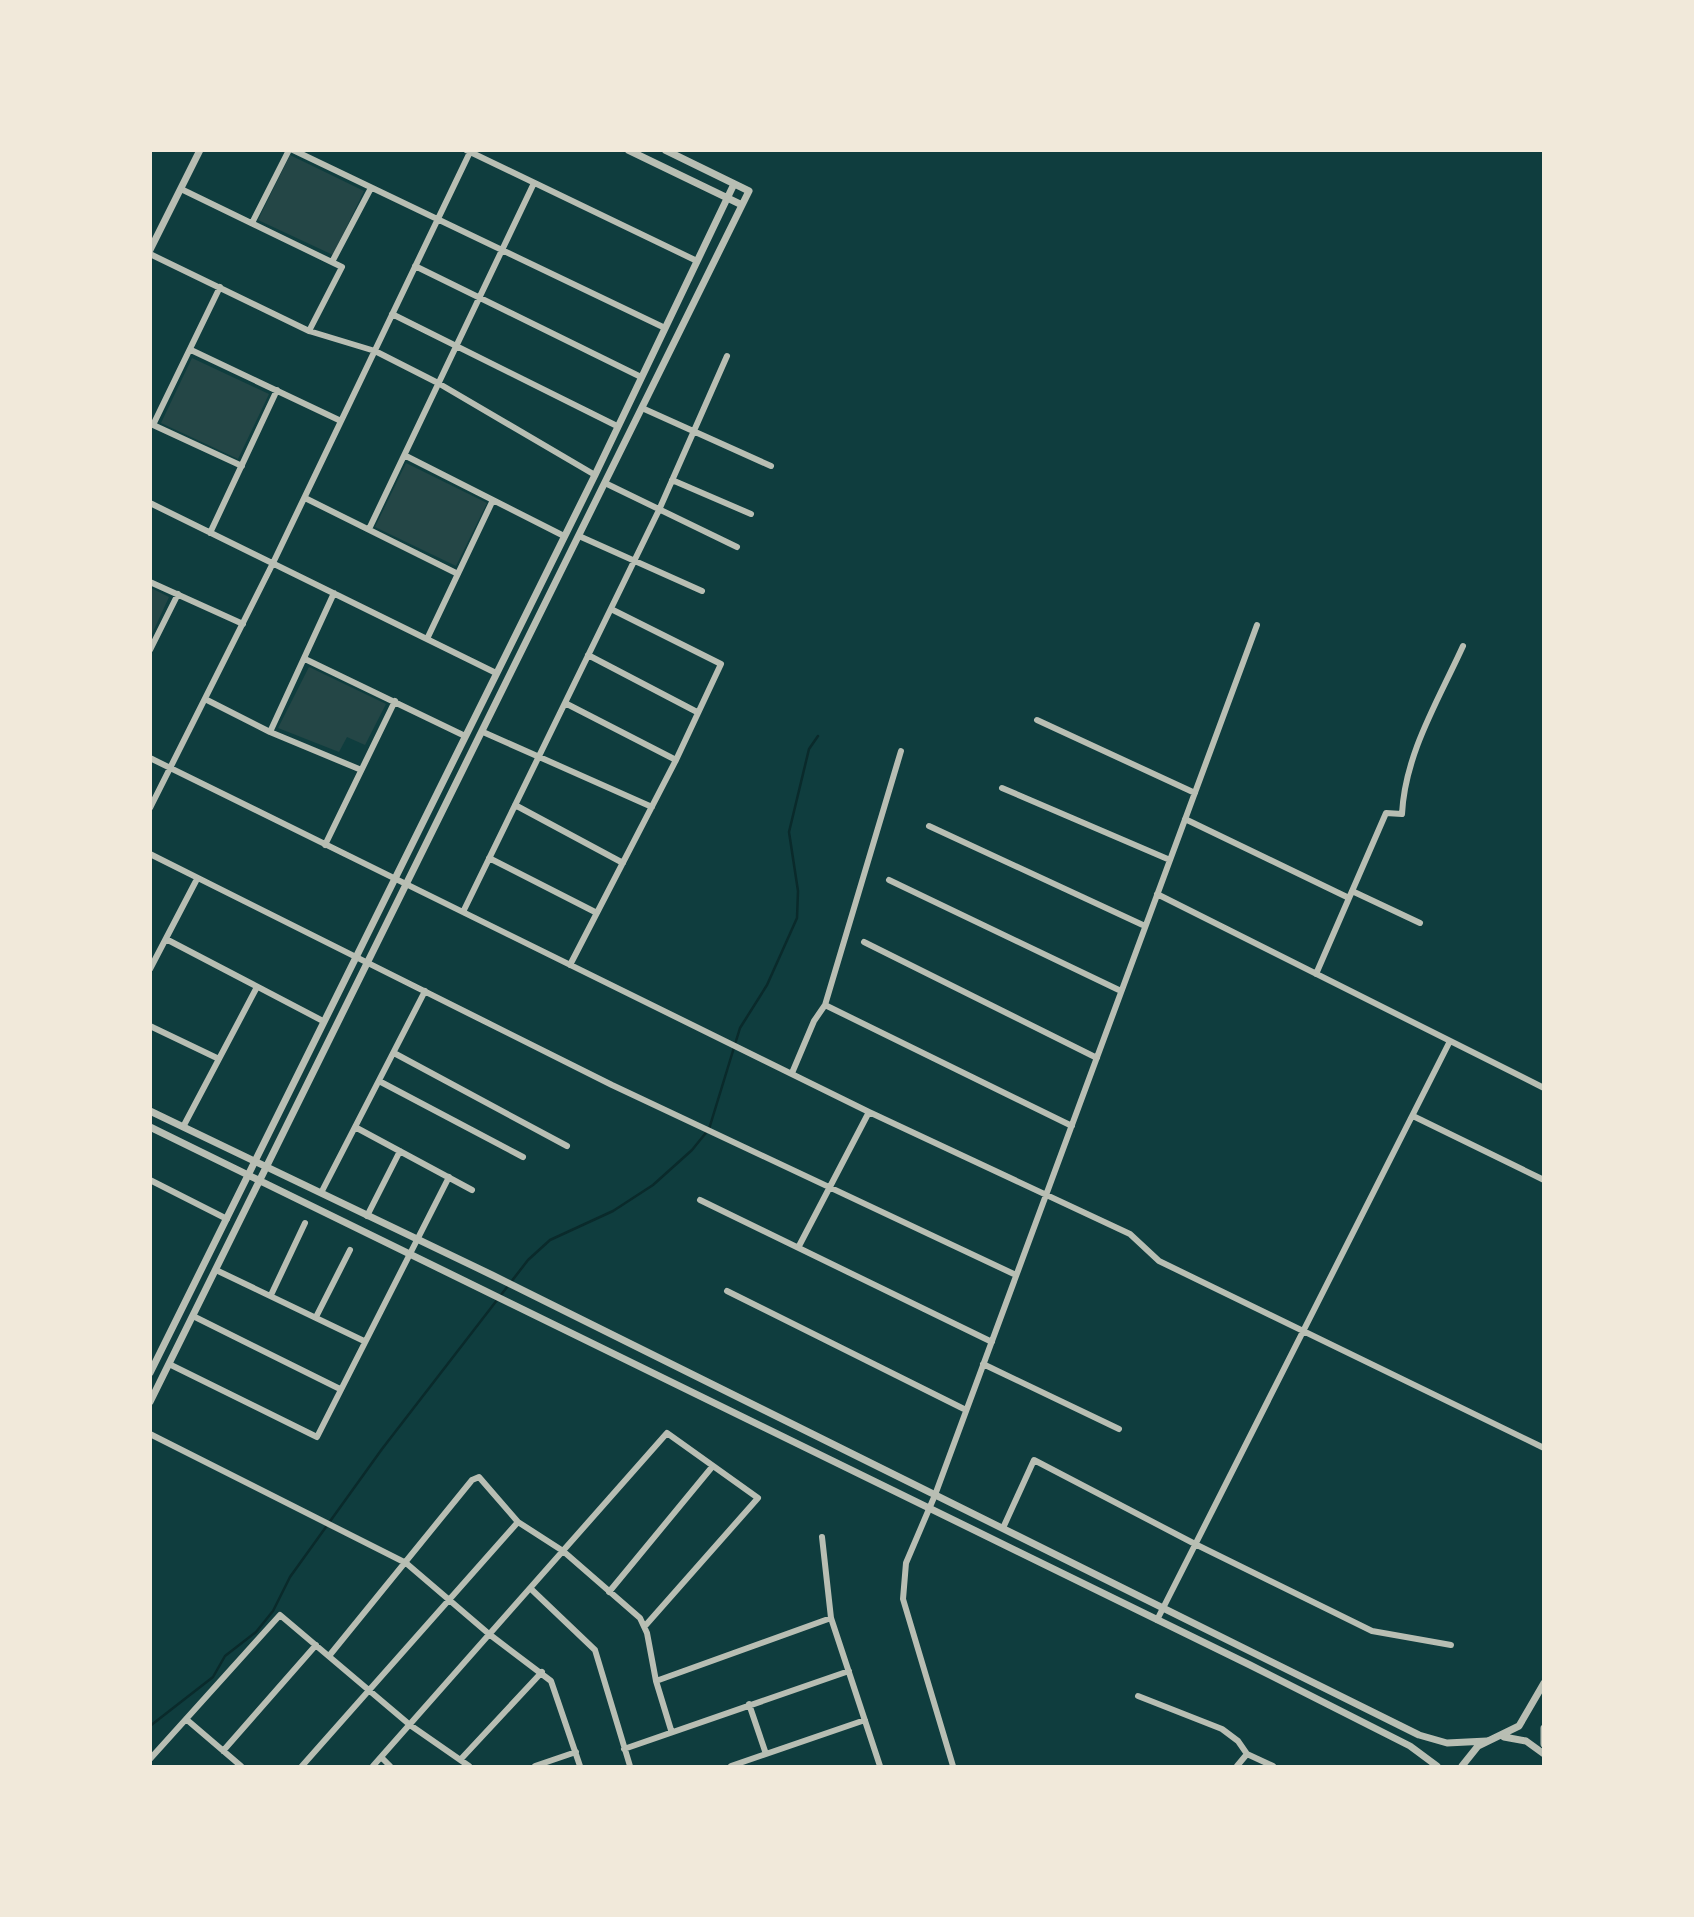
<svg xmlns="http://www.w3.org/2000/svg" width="1694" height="1917" font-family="'Archivo Narrow',sans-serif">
  <rect width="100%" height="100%" fill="#0f3d3e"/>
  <!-- green -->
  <path fill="#244646" d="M290,155l74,36 -31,64 -75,-35z
    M192,358l77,36 -31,65 -77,-36z
    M406,463l81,40 -31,63 -81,-39z
    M151,588l18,9 -18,39z
    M309,667l77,37 -21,41 -18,-8 -8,15 -61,-24z"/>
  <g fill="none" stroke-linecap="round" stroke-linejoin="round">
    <!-- stream -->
    <path stroke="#0a2a2b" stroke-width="2.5" d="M150,1726l63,-49 12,-21 31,-24 17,-21 17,-34 92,-128 146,-189 22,-20 63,-29 40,-26 39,-35 17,-21 31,-101 27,-43 30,-67 1,-27 -9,-59 20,-83 9,-13"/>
    <!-- minor -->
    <path stroke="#b8beb3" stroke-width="6" d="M293,150l372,178
      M466,150l231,111
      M181,189l161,78 -33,64
      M252,223l37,-73
      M150,254l159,77 66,20 63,32 157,92
      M332,262l39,-74
      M415,266l226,111
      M392,314l225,112
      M191,350l150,71
      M642,408l129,58
      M151,424l91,42
      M153,425l67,-138
      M406,456l158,80
      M672,480l79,34
      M605,483l132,64
      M305,498l153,76
      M150,503l346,170
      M369,529l165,-346
      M210,533l67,-143
      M579,536l123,55
      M150,582l93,42
      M427,639l66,-139
      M150,650l28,-56
      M588,655l109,57
      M305,659l160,77
      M205,699l65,33 89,37
      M565,703l111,57
      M1037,720l158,73
      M270,732l64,-139
      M483,732l169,75
      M150,758l719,354 261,122 29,27 385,187
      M1002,788l168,72
      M515,805l108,58
      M150,808l123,-245 198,-413
      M1185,819l164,79
      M929,826l216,100
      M325,845l70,-144
      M150,854l462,231 404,190
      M489,858l108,55
      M889,880l232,111
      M1352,891l68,32
      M1157,894l387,194
      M463,912l196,-402 68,-154
      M166,939l157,82
      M864,942l233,116
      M570,965l106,-205 45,-96 -110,-55
      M150,969l47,-90
      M1316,974l70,-161 16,1c3,-60 36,-113 61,-168
      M825,1005l247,121
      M150,1026l69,33
      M394,1053l173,93
      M792,1073l22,-52 11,-16 76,-254
      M379,1081l144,76
      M1413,1116l131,64
      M183,1127l74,-140
      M355,1127l117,63
      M150,1180l77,39
      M321,1193l104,-202
      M700,1200l292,142
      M367,1216l33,-65
      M799,1246l70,-134
      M216,1270l148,71
      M727,1291l239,119
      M271,1295l34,-72
      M193,1316l147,73
      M316,1317l34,-67
      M169,1364l148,73 132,-260
      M983,1364l136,65
      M150,1434l256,129 83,71 62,47 29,85
      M1003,1528l31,-68 161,84 177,87 79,14
      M822,1537l9,81 49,148
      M530,1588l65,62 35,116
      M609,1592l103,-125
      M1157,1620l293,-579
      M329,1656l143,-176 7,-3 39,45 45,29 77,67 7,15 9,48 15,49
      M656,1681l175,-63
      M1138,1696l84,33 16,12 9,13 26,12
      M749,1704l17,50
      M186,1719l55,47
      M624,1749l225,-78
      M223,1751l93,-106
      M381,1757l9,9
      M150,1759l130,-144 130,110 59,41
      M461,1759l81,-87
      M302,1766l216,-244
      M373,1766l294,-333 91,65 -113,128
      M535,1766l41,-14
      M731,1766l134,-46
      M953,1766l-50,-167 3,-36 29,-68 322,-870
      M1237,1766l10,-12"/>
    <!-- tertiary -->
    <path stroke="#b8beb3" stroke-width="7" d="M628,150l114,55
      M150,250l50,-100
      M150,1111l342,164 927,460 28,8 40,-2
      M150,1127l1100,538 160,81 27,20
      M150,1373l445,-898 139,-291
      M150,1402l599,-1211 -84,-41
      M1544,1728v16
      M1504,1737l22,4 18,13
      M1462,1766l16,-20 41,-20 25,-43"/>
  </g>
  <!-- border -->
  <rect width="1694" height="1917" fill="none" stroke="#f1e9da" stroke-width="304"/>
</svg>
